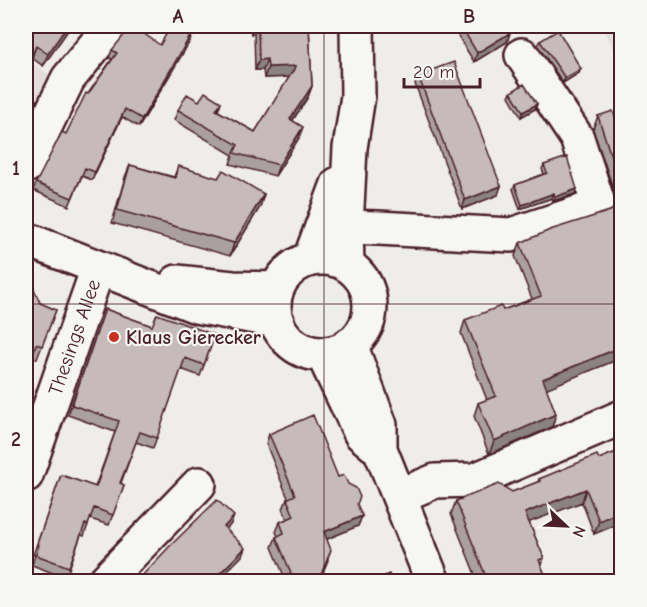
<svg xmlns="http://www.w3.org/2000/svg" width="647" height="607" font-family="'Comic Neue',sans-serif">
  <rect width="100%" height="100%" fill="#efedea"/>
  <filter id="ink" filterUnits="userSpaceOnUse"><feTurbulence type="fractalNoise" baseFrequency=".0167" numOctaves="2"/><feDisplacementMap in="SourceGraphic" scale="12" xChannelSelector="R" yChannelSelector="G"/><feConvolveMatrix kernelMatrix="1 2 1 2 8 2 1 2 1" color-interpolation-filters="sRGB"/></filter>
  <g filter="url(#ink)">
    <!-- built -->
    <path fill="#e3dedc" d="M603,26h18v40z
      M26,59l32,21 -32,68z"/>
    <g fill="none" stroke-linecap="round" stroke-linejoin="round">
      <!-- minor casing -->
      <g stroke="#4a1f2b" stroke-width="38">
        <g id="minor">
          <path d="M26,166l42,-87 43,-53"/>
          <path d="M346,227l32,1 133,7 88,-29 -22,-68 -55,-83"/>
          <path id="s1" d="M26,475l72,-207"/>
          <path d="M399,496l36,-15 40,-1 147,-63"/>
          <path d="M104,582l95,-98"/>
        </g>
      </g>
      <!-- major casing -->
      <g stroke="#4a1f2b" stroke-width="38">
        <path id="major" d="M26,239l170,67 81,15
          M274 306a48 48 0 1 1 96 0a48 48 0 1 1-96 0Z
          M310,259l28,-75
          M347,265l-1,-38 4,-79 8,-52 -1,-70
          M177,282l56,6 44,1
          M350,344l30,81v24l53,133
          M323,354l38,80 13,11"/>
      </g>
      <!-- minor -->
      <use href="#minor" stroke="#f6f6f2" stroke-width="33"/>
      <!-- major -->
      <use href="#major" stroke="#f6f6f2" stroke-width="33"/>
    </g>
    <!-- wall -->
    <path fill="#aaa0a1" stroke="#4a1f2b" stroke-width="1.5" d="M26,26h45l-28,40 -11,-8z
      M250,26h59l3,60 -4,11 -15,23 6,18 -24,38 -45,-12 3,-9 -59,-35 4,-10 21,-9 22,1 -3,9 37,21 35,-55 -26,1 -1,-8h-8l-1,-36h-3z
      M452,26h53l5,7 -3,9 -33,20z
      M192,33l-2,8 -51,86 -17,-10 -30,63 -10,-4 -13,30 -36,-16 3,-7 30,-49 22,-40 24,-35 -3,-1 3,-8 48,-5z
      M540,41l39,32 -16,10 -25,-37z
      M418,75l80,120 -36,14 -47,-125z
      M511,92l26,12 -2,5 -14,8 -12,-21z
      M598,116l23,19v231l-2,-7 -73,29 10,26 -4,13 -63,27 -15,-38 4,-13 9,-3 -26,-67 4,-13 38,-10 29,-11 -17,-43 5,-13 90,-32 7,-5v-6l-24,-71z
      M130,165l44,12 4,-11 86,28 -4,13 -30,49 -118,-33 13,-46z
      M544,165l33,24 -2,5 -22,7 -1,-3 -32,11 -7,-20 2,-4 29,-11 -2,-5z
      M26,260l4,20 10,23 16,7 -19,49 -5,-1 -6,16z
      M105,309l47,17 63,9 -15,41 -19,-7 -28,79 -17,-6 -15,41 3,2 -15,40 -19,-6 -6,17 -3,-1 -15,43 -34,-13 3,-10h-2l28,-80 34,12 20,-55 -47,-17z
      M269,434l69,43 19,28 5,11 -4,10 -31,13 1,21 -9,22h-48l13,-6 -12,-29 4,-10 2,-1 -2,-4 4,-10 7,-3 -4,-10 4,-10 1,-1 -22,-54z
      M621,450v44l-4,2 1,28 -24,10 -12,-32 -53,20 15,36 -3,7 7,17h-70l-27,-68 5,-13 56,-9 26,-10 1,-3 60,-20z"/>
    <!-- shaded-wall -->
    <path fill="#8b8283" stroke="#4a1f2b" stroke-width="1.5" d="M67,26h4l-28,40 5,-12z
      M254,26h3l-3,8h-3z
      M192,33l-2,8 -51,86 3,-8z
      M510,33l-3,9 -33,20 3,-9z
      M36,46l-4,12 -6,13v-3z
      M267,59l-4,11h-8l4,-10z
      M296,66l-4,11 -28,1 4,-11z
      M581,69l-2,4 -16,10 2,-5z
      M312,86l-4,11 -22,33 4,-11z
      M537,104l-2,5 -14,8 2,-5z
      M125,109l-3,8 -30,63 3,-8z
      M303,127l-4,11 -24,38 4,-11z
      M501,186l-3,9 -36,14 3,-9z
      M577,189l-2,5 -22,7 2,-4z
      M554,193l-2,5 -32,11 2,-4z
      M264,194l-4,13 -30,49 4,-13z
      M621,347v5l-2,7 -81,33 5,-13z
      M556,414l-4,13 -63,27 5,-13z
      M621,483v11l-13,6 5,-13z
      M586,489l-4,13 -62,24 5,-13z
      M621,511l-3,13 -24,10 5,-13z
      M234,516l-3,8 -10,11 3,-8z
      M362,516l-4,10 -38,16 4,-10z
      M245,548l-3,8 -26,26h-5z"/>
    <!-- building -->
    <path fill="#c6babb" stroke="#4a1f2b" stroke-width="1.5" d="M26,26h41l-19,28 -12,-8 -10,22z
      M130,26h3l27,19 11,-19h13l8,7 -50,86 -17,-10 -30,63 -10,-4 -13,30 -36,-15 26,-51 4,2 20,-41 2,1 29,-41 -5,-3 16,-20z
      M258,26h51l3,60 -22,33 13,8 -24,38 -45,-12 4,-8 -60,-35 9,-16 12,7 6,-9 16,10 -5,8 39,22 41,-66 -28,1 -1,-8 -8,1z
      M461,26h44l5,7 -33,20z
      M558,30l23,39 -16,9 -25,-37z
      M454,62l47,124 -36,14 -47,-125z
      M524,84l13,20 -14,8 -12,-20z
      M613,111l8,24v52l-23,-71z
      M567,157l10,32 -22,8 -1,-4 -32,12 -7,-20 32,-12 -3,-8z
      M130,165l45,13 3,-12 40,12 5,-8 41,24 -30,49 -117,-33z
      M621,198v149l-78,32 13,35 -62,27 -16,-38 18,-7 -31,-76 36,-14 2,4 38,-14 -21,-53 30,-13 60,-19 8,-6z
      M26,260l9,4 -5,16 10,23 16,7 -14,36 -6,-2 -7,21h-2l-1,3z
      M105,309l47,17 5,-12 58,21 -11,30 -19,-7 -28,80 -17,-6 -20,51 4,2 -11,30 -19,-7 -6,17 -3,-1 -16,43 -33,-12 3,-10 -2,-1 24,-69 35,12 23,-66 -47,-16z
      M313,415l25,62 6,-2 4,9 8,4 4,9 -3,7 5,12 -38,16 7,18 -13,32h-47l20,-9 -15,-36 8,-4 -4,-11 14,-6 -7,-17 8,-4 -26,-61z
      M621,450v33l-8,4 8,24 -22,10 -13,-32 -61,24 19,45 -5,2 9,22h-60l-32,-81 43,-17 13,8 28,-11 -1,-2 58,-24 2,4z
      M217,500l17,16 -10,11 21,21 -34,34h-75l33,-35z
      M389,574l3,8h-22z"/>
  </g>
  <!-- grid -->
  <path fill="none" stroke="#4a1f2b" stroke-width="1.5" stroke-opacity="0.55" d="M324,26v556M26,304h596"/>
  <!-- markers -->
  <circle fill="#c8321e" stroke="#f6f6f2" stroke-width="2" cx="114" cy="337" r="6"/>
  <g text-anchor="middle" dominant-baseline="central" stroke-width="4.5" stroke-linejoin="round" paint-order="stroke">
    <!-- street labels -->
    <g font-size="20" fill="#4a1f2b" stroke="#f6f6f2">
      <text stroke="none"><textPath href="#s1" startOffset="146">Thesings Allee</textPath></text>
    </g>
    <!-- poi labels -->
    <g font-size="20" font-weight="bold" fill="#4a1f2b" stroke="#f6f6f2" text-anchor="start">
      <text x="126" y="337">Klaus Gierecker</text>
    </g>
  </g>
  <!-- margin -->
  <rect width="647" height="607" fill="none" stroke="#f6f6f2" stroke-width="66"/>
  <!-- north arrow -->
  <g transform="translate(566 526) rotate(113)" stroke="#f6f6f2" stroke-width="4.5" paint-order="stroke">
  <path d="M0-4.5L10 22L0 15L-10 22Z" fill="#4a1f2b"/>
  <text y="-9" font-size="16" font-weight="bold" text-anchor="middle" fill="#4a1f2b">N</text>
  </g>
  <!-- scale -->
  <path d="M404 78v9h76v-9" fill="none" stroke="#4a1f2b" stroke-width="3"/>
  <text x="413" y="78" font-size="18" fill="#4a1f2b" stroke="#f6f6f2" stroke-width="4.5" paint-order="stroke">20 m</text>
  <rect x="33" y="33" width="581" height="541" fill="none" stroke="#4a1f2b" stroke-width="2"/>
  <g font-size="20" text-anchor="middle" font-weight="bold" fill="#4a1f2b">
    <text x="178" y="23">A</text>
    <text x="469" y="23">B</text>
    <text x="16" y="175">1</text>
    <text x="16" y="446">2</text>
  </g>
</svg>
